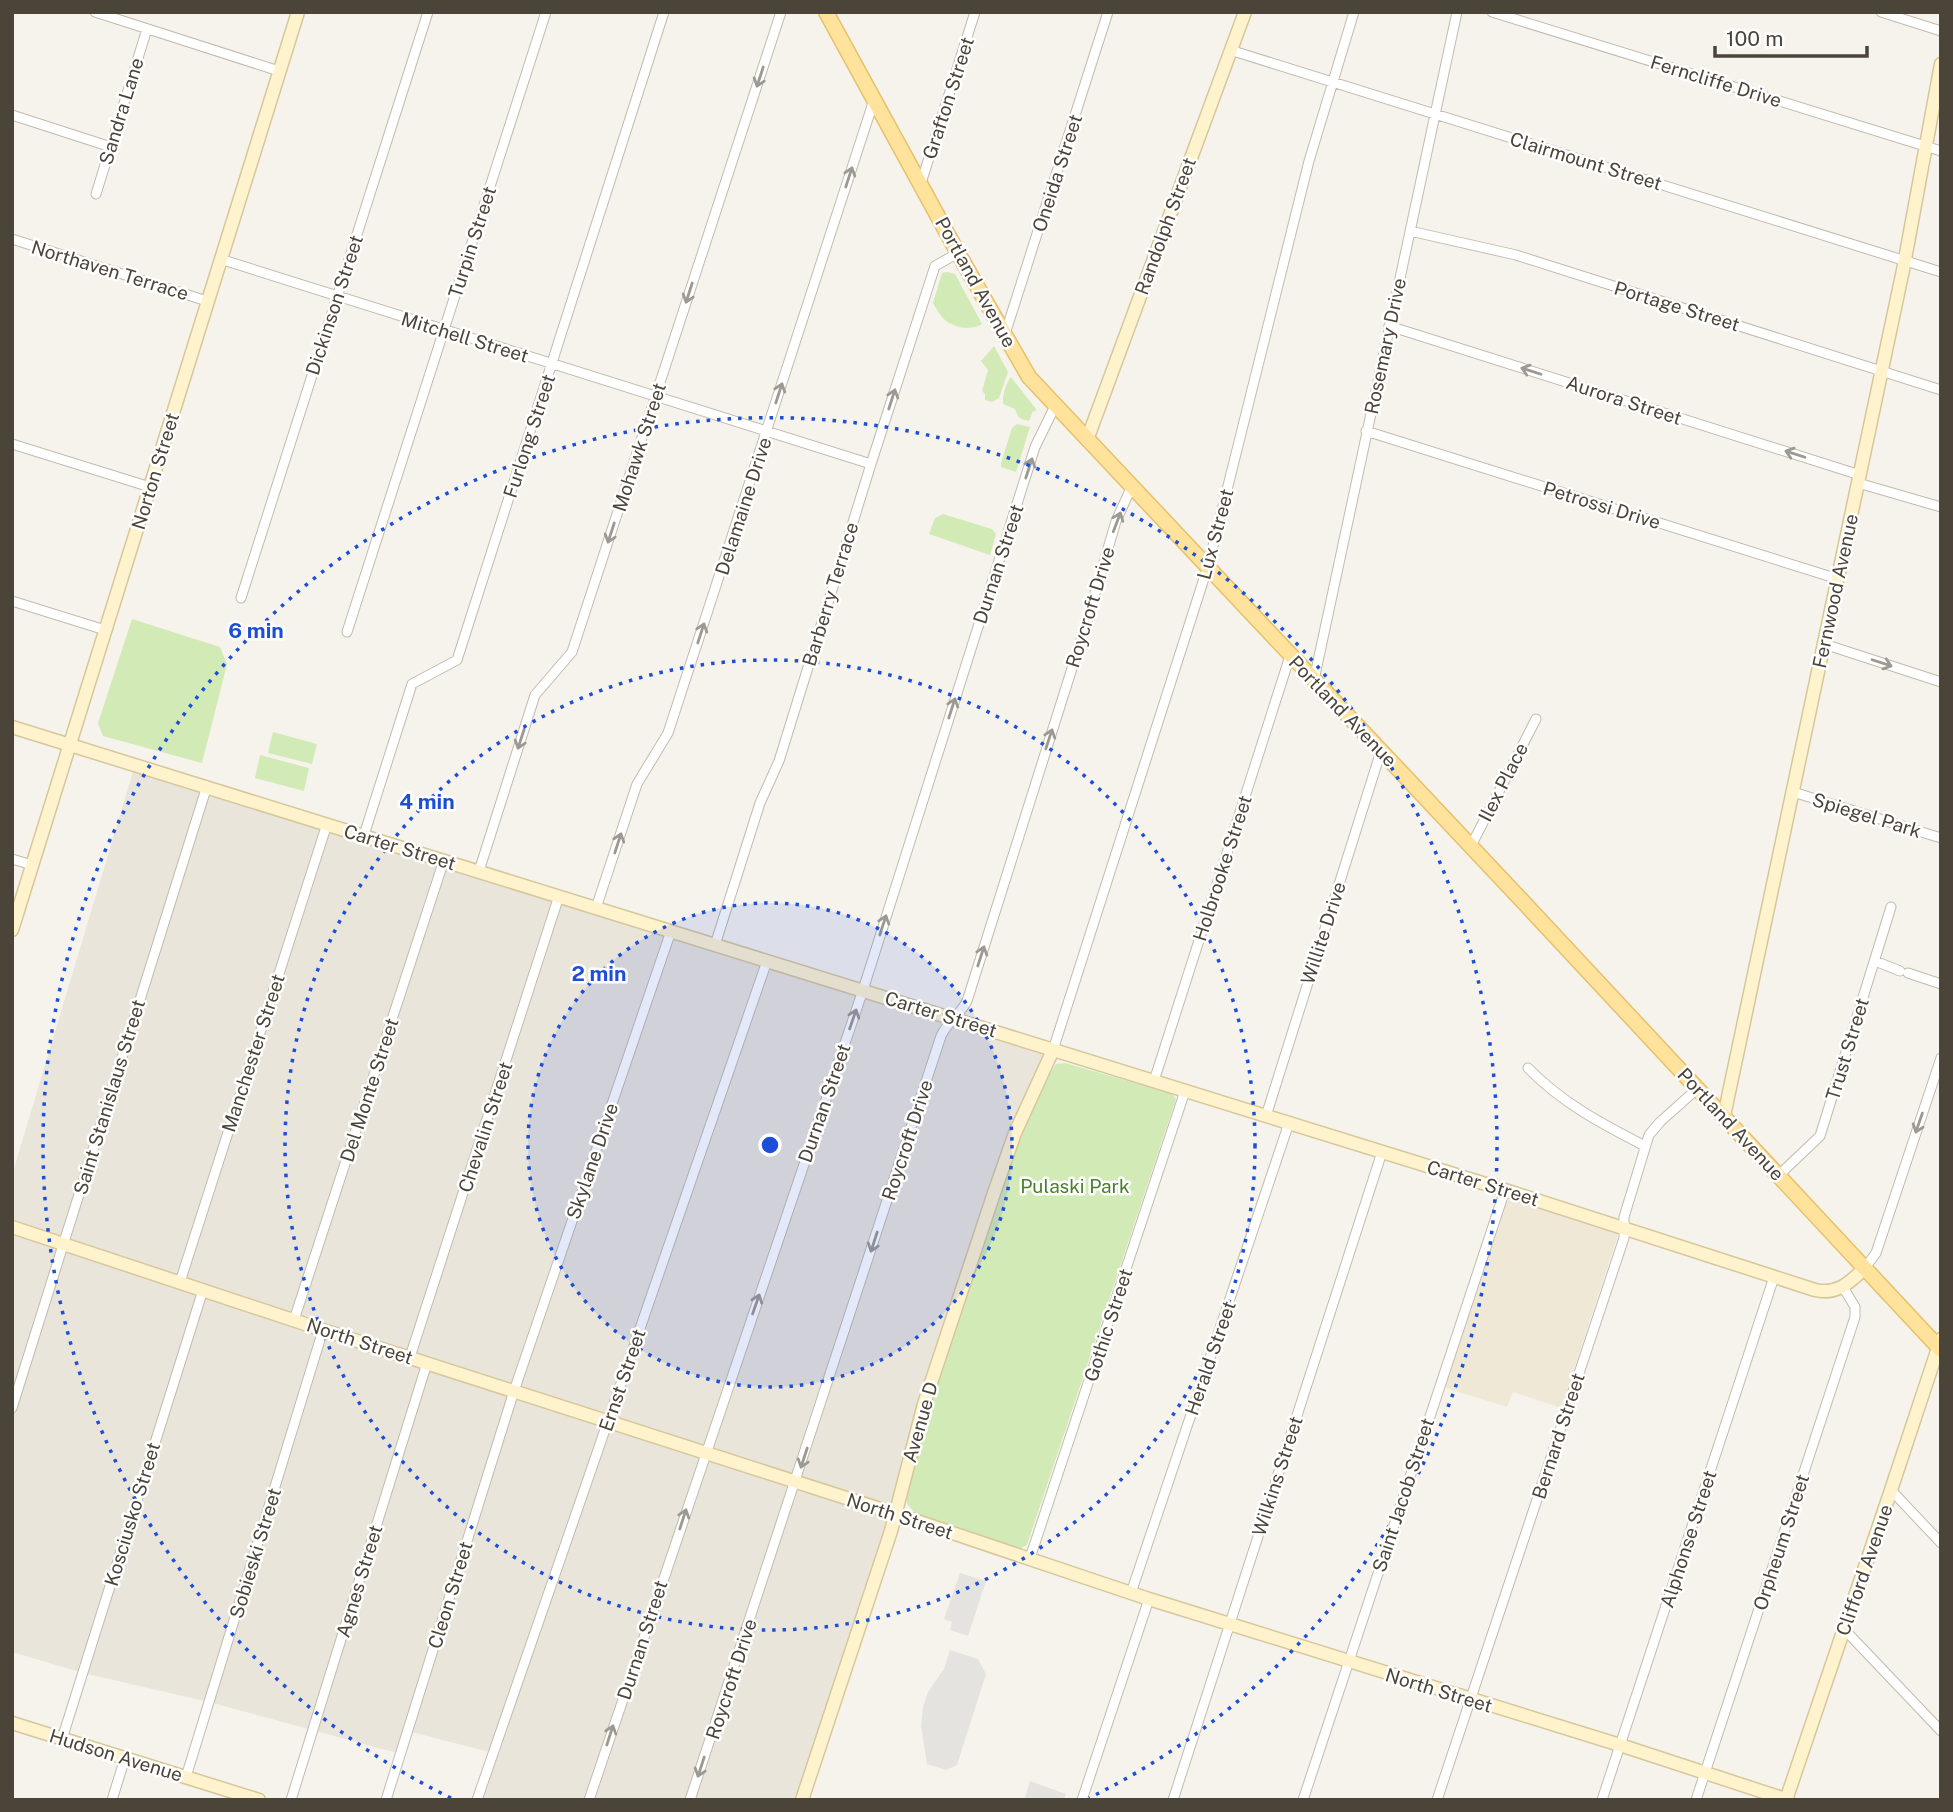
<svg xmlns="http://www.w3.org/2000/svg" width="1953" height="1812" font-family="'Public Sans',sans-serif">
  <rect width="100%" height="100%" fill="#f6f3ec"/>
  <!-- residential -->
  <path fill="#eae5da" d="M135,765l918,285 -252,750h-312l-11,-4 15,-43 -85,-22 -7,23 -192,-52 -126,-29 -71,-21v-477z"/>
  <!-- education -->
  <path fill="#efe8d6" d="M1512,1199l101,32 5,4 -57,173 -48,-16 -6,15 -61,-19 -2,-3 10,-29 2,-2 29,-85 -1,-5 5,-15 3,-3 10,-29 -1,-4 5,-11z"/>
  <!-- green -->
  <path fill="#d2eab5" d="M947,272l8,2 27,50c-11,7 -30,4 -39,-6 -4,-4 -7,-10 -10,-15l9,-30z
    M994,346l14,26 -9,26 -7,4 -7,-2v-6l-3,-3 6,-21 -7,-9z
    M1011,377l25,32 -1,3 -2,-1 -4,10c-9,-2 -11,-3 -14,-12l-12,-5c-1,-7 3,-22 8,-27z
    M1017,424l13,3 -14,45 -15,-5v-4l11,-35z
    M943,514l49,15 4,5 -6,21 -61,-21 6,-16z
    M132,619l88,28 7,17 -25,99 -99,-27 -5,-13z
    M273,732l44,12 -5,20 -44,-11z
    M260,755l49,13 -5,23 -49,-13z
    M1065,1063l101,29 7,3 3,4 -149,446 -6,3h-7l-99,-35 -8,-9v-14l23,-85 82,-250 37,-79 7,-12z"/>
  <!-- parking -->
  <path fill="#e5e3e0" d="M960,1573l26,8 -18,55 -18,-6 2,-8 -8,-3z
    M950,1650l28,9 8,15 -29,91 -11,5 -19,-6 -6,-38 2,-19 5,-15 16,-23z
    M1030,1781l36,13 -2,6h-40z"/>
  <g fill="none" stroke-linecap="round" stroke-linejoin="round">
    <!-- street casing -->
    <g stroke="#c2bbae" stroke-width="11">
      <path id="street" d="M95,12l184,59
        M1492,12l449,139
        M1881,12l60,19
        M1230,50l711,222
        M12,115l99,32
        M921,183l54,-171
        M96,194l51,-165
        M1410,231l106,24 425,135
        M12,239l195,62
        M220,259l651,205
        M1389,326l471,149
        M1005,334l103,-322
        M1366,431l472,148
        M12,444l138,43
        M1858,483l83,24
        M241,598l187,-586
        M12,601l93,29
        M347,632l199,-620
        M1824,644l117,38
        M1314,680l143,-668
        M1793,792l148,46
        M364,835l48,-151 45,-24 207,-648
        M1471,846l65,-127
        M12,859l20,6
        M479,871l56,-176 37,-43 209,-640
        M596,908l41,-124 31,-51 206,-633
        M715,945l45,-142 19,-42 92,-297 64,-198 23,-13
        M1875,961l25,10
        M1908,973l33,11
        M1053,1050l155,-484 101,-405 45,-149
        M1528,1068c34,35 74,56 117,78
        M1154,1081l136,-425
        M1266,1116l115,-365
        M1779,1175l41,-39 71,-229
        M1864,1269l12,-16 65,-195
        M180,1282l147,-458
        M294,1320l150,-460
        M410,1357l149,-461
        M12,1408l195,-622
        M1891,1490l50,53
        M1030,1558l155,-467
        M1131,1593l158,-470
        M1844,1629l97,102
        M62,1739l141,-449
        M186,1777l137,-447
        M112,1800l13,-42
        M291,1800l136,-437
        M386,1800l128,-409 157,-460
        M477,1800l290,-839
        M589,1800l274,-810 172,-543 20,-41
        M690,1800l251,-764c6,-14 19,-21 26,-35l119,-377 30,-103 16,-35
        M1082,1800l67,-201
        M1173,1800l209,-648
        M1303,1800l202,-610
        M1437,1800l187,-562v-21l25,-82 11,-13 38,-34
        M1602,1800l172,-523
        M1696,1800l159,-483v-10l-12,-20"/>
    </g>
    <!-- secondary casing -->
    <g stroke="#d6c79b" stroke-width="15">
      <path id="secondary" d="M1087,440l158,-428
        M12,727l1493,463 310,100c22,5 34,-7 49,-21
        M12,930l286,-918
        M1724,1116l179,-846 38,-206
        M12,1227l311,103 573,184 253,85 471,146 168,55
        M12,1723l247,77
        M802,1800l89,-269 33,-127 70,-211 21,-60 38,-83
        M1786,1800l105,-310 50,-151"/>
    </g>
    <!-- primary casing -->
    <g stroke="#e6c16a" stroke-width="17">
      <path id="primary" d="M826,12l132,241 71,124 499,530 413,443"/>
    </g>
    <!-- street -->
    <use href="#street" stroke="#fff" stroke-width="9"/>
    <!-- secondary -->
    <use href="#secondary" stroke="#fff3cd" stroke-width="12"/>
    <!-- primary -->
    <use href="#primary" stroke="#ffe39c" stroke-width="14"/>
  </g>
  <!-- one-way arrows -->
  <defs><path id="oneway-shaft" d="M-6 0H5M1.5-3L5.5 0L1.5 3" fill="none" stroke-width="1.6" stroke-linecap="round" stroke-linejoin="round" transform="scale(1.75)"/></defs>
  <g stroke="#9c9892">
    <use href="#oneway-shaft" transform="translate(760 77) rotate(108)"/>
    <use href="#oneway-shaft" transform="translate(849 177) rotate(-72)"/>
    <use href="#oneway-shaft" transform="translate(689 293) rotate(108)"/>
    <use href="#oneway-shaft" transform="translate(1531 371) rotate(-162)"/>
    <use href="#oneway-shaft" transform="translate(779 393) rotate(-72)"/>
    <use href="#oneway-shaft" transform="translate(892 399) rotate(-72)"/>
    <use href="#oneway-shaft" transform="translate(1795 454) rotate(-162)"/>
    <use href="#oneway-shaft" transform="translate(1029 468) rotate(-72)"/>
    <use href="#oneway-shaft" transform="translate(1117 522) rotate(-69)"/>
    <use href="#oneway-shaft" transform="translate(611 533) rotate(108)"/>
    <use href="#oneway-shaft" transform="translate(701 633) rotate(-72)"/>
    <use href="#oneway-shaft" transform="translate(1882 663) rotate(18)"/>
    <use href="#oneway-shaft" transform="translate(952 708) rotate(-72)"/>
    <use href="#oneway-shaft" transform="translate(521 739) rotate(108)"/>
    <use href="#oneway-shaft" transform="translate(1049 739) rotate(-72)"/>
    <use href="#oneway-shaft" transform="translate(618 843) rotate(-72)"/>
    <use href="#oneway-shaft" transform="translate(883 925) rotate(-72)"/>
    <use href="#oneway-shaft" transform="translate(981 956) rotate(-72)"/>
    <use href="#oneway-shaft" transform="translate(853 1019) rotate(-71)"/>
    <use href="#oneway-shaft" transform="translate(1919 1123) rotate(109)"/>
    <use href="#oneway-shaft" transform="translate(874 1242) rotate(108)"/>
    <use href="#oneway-shaft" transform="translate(756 1304) rotate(-71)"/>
    <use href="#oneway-shaft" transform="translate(804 1458) rotate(108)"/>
    <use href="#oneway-shaft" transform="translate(683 1519) rotate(-72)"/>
    <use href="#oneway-shaft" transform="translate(610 1735) rotate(-72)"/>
    <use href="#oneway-shaft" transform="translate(701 1767) rotate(108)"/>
  </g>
  <!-- distance rings -->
  <circle cx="770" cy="1145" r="242" fill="#1d4ed8" fill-opacity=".12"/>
  <g fill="none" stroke="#1d4ed8" stroke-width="3.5" stroke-dasharray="3.5 7">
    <circle cx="770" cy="1145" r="242"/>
    <circle cx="770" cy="1145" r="485"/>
    <path d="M451 1798A727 727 0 1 1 1089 1798"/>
  </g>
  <g text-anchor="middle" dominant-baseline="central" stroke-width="5" stroke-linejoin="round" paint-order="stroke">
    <!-- street labels -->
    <g font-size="19" fill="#4b4439" stroke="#fff">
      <text transform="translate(1716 81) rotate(17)">Ferncliffe Drive</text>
      <text transform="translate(948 98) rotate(-72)">Grafton Street</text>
      <text transform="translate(121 111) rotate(-73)">Sandra Lane</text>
      <text transform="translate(1586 161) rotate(17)">Clairmount Street</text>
      <text transform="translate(1057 173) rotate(-72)">Oneida Street</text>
      <text transform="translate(1165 226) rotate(-70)">Randolph Street</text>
      <text transform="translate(472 242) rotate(-72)">Turpin Street</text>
      <text transform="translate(110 270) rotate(17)">Northaven Terrace</text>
      <text transform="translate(976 282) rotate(61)">Portland Avenue</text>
      <text transform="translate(334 305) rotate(-72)">Dickinson Street</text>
      <text transform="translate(1677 306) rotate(17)">Portage Street</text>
      <text transform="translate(465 337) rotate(17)">Mitchell Street</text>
      <text transform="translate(1385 346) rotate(-78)">Rosemary Drive</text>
      <text transform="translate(1624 400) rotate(18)">Aurora Street</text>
      <text transform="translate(529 436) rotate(-72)">Furlong Street</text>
      <text transform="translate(639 447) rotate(-72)">Mohawk Street</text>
      <text transform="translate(155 471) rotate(-73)">Norton Street</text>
      <text transform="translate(1602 505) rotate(17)">Petrossi Drive</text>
      <text transform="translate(743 506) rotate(-72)">Delamaine Drive</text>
      <text transform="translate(1215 534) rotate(-75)">Lux Street</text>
      <text transform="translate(998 564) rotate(-72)">Durnan Street</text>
      <text transform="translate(1835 591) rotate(-78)">Fernwood Avenue</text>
      <text transform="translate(830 594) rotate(-73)">Barberry Terrace</text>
      <text transform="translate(1090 607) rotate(-73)">Roycroft Drive</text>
      <text transform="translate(1343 711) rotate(46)">Portland Avenue</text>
      <text transform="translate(1503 782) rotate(-63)">Ilex Place</text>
      <text transform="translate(1867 815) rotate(17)">Spiegel Park</text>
      <text transform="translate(400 847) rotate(17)">Carter Street</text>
      <text transform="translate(1222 868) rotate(-72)">Holbrooke Street</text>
      <text transform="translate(1323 933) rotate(-72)">Willite Drive</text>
      <text transform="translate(941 1014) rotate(17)">Carter Street</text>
      <text transform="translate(1847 1049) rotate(-73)">Trust Street</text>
      <text transform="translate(253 1053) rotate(-72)">Manchester Street</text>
      <text transform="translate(369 1090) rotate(-72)">Del Monte Street</text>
      <text transform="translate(109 1097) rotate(-73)">Saint Stanislaus Street</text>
      <text transform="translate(824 1103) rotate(-71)">Durnan Street</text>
      <text transform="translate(1731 1124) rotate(47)">Portland Avenue</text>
      <text transform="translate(485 1127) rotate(-72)">Chevalin Street</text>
      <text transform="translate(907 1140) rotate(-72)">Roycroft Drive</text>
      <text transform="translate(592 1161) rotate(-71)">Skylane Drive</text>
      <text transform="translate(1483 1183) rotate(17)">Carter Street</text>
      <text transform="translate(1108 1325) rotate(-72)">Gothic Street</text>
      <text transform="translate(360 1341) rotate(18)">North Street</text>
      <text transform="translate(1210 1358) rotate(-71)">Herald Street</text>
      <text transform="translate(622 1380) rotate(-71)">Ernst Street</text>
      <text transform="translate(920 1422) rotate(-74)">Avenue D</text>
      <text transform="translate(1558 1436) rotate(-72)">Bernard Street</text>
      <text transform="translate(1277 1476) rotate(-72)">Wilkins Street</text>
      <text transform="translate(1403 1495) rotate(-72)">Saint Jacob Street</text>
      <text transform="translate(132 1514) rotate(-73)">Kosciusko Street</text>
      <text transform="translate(900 1516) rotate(18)">North Street</text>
      <text transform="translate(1688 1539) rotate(-72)">Alphonse Street</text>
      <text transform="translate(1781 1542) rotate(-72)">Orpheum Street</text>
      <text transform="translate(255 1553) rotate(-73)">Sobieski Street</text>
      <text transform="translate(1864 1570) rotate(-71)">Clifford Avenue</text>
      <text transform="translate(359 1581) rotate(-73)">Agnes Street</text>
      <text transform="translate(450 1595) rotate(-73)">Cleon Street</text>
      <text transform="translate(642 1640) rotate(-72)">Durnan Street</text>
      <text transform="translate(731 1679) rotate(-72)">Roycroft Drive</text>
      <text transform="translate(1439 1690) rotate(17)">North Street</text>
      <text transform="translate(116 1755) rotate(17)">Hudson Avenue</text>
    </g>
    <!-- park labels -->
    <g font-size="19" fill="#4a7f2a" stroke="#fff">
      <text x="1075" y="1186">Pulaski Park</text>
    </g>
  </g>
  <circle cx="770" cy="1145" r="10" fill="#1d4ed8" stroke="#fff" stroke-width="3.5"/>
  <g font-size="21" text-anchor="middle" font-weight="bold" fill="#1d4ed8" stroke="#fff" stroke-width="5" stroke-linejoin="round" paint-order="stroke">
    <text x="256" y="638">6 min</text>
    <text x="427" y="809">4 min</text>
    <text x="599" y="981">2 min</text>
  </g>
  <!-- border -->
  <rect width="1953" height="1812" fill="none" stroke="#4b4439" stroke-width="28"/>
  <!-- scale -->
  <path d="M1715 46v10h152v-10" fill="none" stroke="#4b4439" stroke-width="3.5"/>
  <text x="1726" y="46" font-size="21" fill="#4b4439" stroke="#ffffff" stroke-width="5" paint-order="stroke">100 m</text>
</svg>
